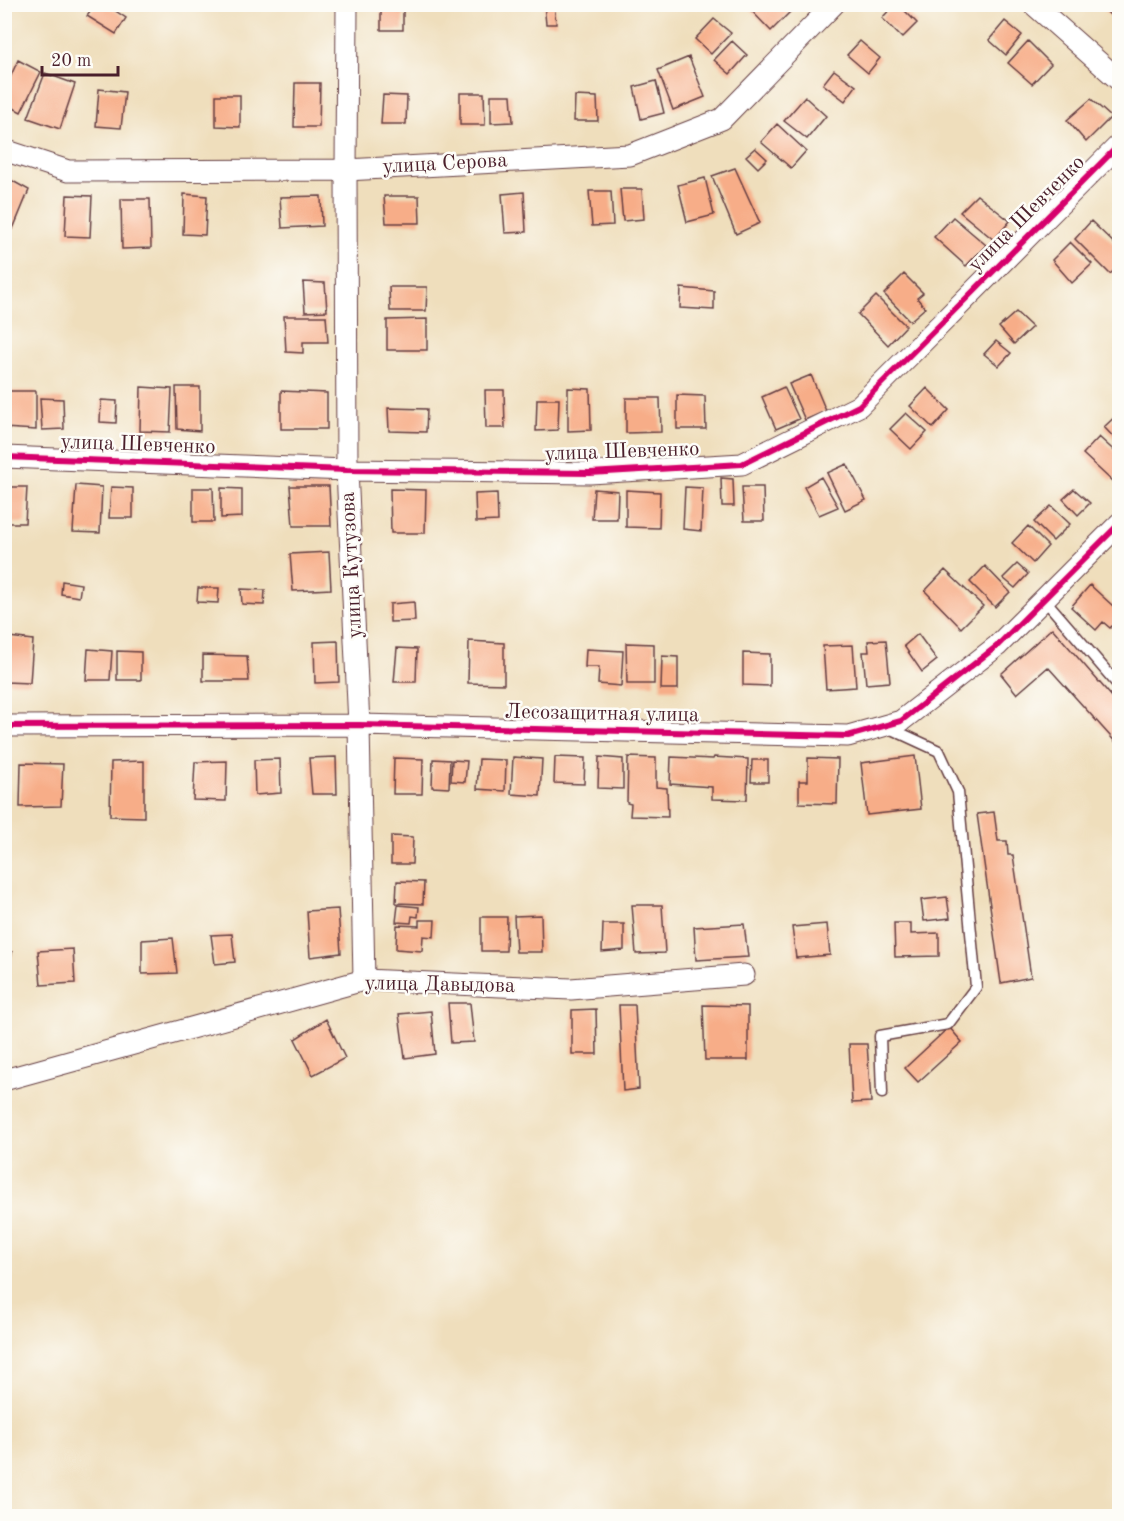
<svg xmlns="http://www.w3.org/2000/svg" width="1124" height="1521" font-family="'Old Standard TT',serif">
  <rect width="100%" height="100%" fill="#fdfcf7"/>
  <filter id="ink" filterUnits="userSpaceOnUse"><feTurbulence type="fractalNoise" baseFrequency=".0167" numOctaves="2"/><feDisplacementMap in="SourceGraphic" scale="12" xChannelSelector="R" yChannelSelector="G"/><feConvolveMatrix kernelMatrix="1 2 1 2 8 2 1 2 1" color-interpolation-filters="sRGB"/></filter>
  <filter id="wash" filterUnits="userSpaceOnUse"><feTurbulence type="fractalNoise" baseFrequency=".008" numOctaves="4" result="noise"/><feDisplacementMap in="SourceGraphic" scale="24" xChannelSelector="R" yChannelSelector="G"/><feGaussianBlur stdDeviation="1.35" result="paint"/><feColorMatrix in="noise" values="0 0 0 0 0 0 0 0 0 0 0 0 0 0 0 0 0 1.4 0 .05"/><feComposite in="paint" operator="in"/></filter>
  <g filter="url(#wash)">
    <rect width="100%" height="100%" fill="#efdebc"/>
    <g id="blocks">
      <!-- building -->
      <path fill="#f7ad88" d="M96,4h9l21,14 -10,16 -29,-18z
        M544,4h10l2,20h-10z
        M745,4h53l-27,27z
        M895,4h3l19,19 -15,15 -20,-20z
        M1099,4h21v21z
        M403,9v21h-22v-20z
        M714,19l17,14 -20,21 -16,-15z
        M1005,21l17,14 -16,20 -17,-15z
        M732,41l15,14 -17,19 -16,-14z
        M860,41l20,17 -12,15 -21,-18z
        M1028,41l23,23 -19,20 -24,-21z
        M689,57l16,40 -32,13 -15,-40z
        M18,60l23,12 -20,40 -17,-9v-12z
        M834,70l22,16 -11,15 -22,-17z
        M45,73l30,11 -15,45 -32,-11z
        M656,81l8,32 -23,6 -7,-32z
        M295,83h25l-1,44h-25z
        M99,89l26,3 -4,36 -25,-2z
        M460,93h24l1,32h-25z
        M216,95h24v32l-24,-1z
        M383,95l24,1 -1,28h-25z
        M491,95h20l2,27 -22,1z
        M575,96l22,1 1,24h-24z
        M805,97l21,19 -19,23 -23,-18z
        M1091,99l20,18 -25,25 -19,-22z
        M777,124l29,27 -15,17 -30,-26z
        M755,148l12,11 -9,9 -12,-12z
        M735,168l25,55 -24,11 -24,-58z
        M705,178l9,37 -27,7 -9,-37z
        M9,179l20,11 -16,39 -9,-4v-36z
        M620,189h22l2,30 -21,2z
        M589,191h22l2,34 -21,1z
        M524,192l2,40 -21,1 -3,-39z
        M184,194l23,2 -2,39 -22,-1z
        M67,195l25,1 -2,41 -25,-1z
        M977,195l33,26 -16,19 -34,-28z
        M321,196l1,30 -40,2 -2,-31z
        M384,196h35l1,27h-34z
        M121,199h29l1,49 -29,1z
        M953,217l33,28 -20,21 -32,-29z
        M1091,221l29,28v16l-10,9 -35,-35z
        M1070,242l22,22 -20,19 -20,-23z
        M904,274l19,19 -6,5 8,10 -15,13 -26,-27z
        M303,282l22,1 2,28 -22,1z
        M389,287h38l-1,24h-36z
        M681,288l33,3v19l-34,-2z
        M876,296l30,30 -18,19 -30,-31z
        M1016,312l16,15 -18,17 -15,-17z
        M284,316h42l2,26h-25v11l-17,-1z
        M427,319v31h-40v-30z
        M996,341l15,12 -12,13 -15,-12z
        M811,375l15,36 -21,9 -16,-36z
        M141,387l31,2 -2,43 -30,-1z
        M176,387h24v44l-23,-2z
        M784,387l15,32 -23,10 -14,-32z
        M568,388l22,1 1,41 -23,1z
        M927,388l22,22 -16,18 -23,-22z
        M485,390h19l1,38h-19z
        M4,391h32v39l-32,-2z
        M281,391l46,2v36h-46z
        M677,395l28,1 1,33h-29z
        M40,398l23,1 1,30 -22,1z
        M626,398h34l1,34 -35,1z
        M537,399h22l-1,31 -22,1z
        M101,400l16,1 -1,22 -16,-1z
        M388,408l39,1 -1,23 -37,-1z
        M1120,412v32l-16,-17z
        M906,413l21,19 -16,17 -21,-20z
        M1099,437l21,19v17l-8,8 -29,-27z
        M847,464l19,36 -21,10 -18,-37z
        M821,477l17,30 -19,8 -15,-28z
        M721,478l12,1 1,27h-12z
        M76,485l26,2 -2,46 -27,-1z
        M290,486h39l2,40h-38z
        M4,487h23l-2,36h-21z
        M111,487l22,1v30h-24z
        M685,487l18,1 -2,43 -18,-2z
        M742,487h21l1,34h-20z
        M193,488h20l1,34h-21z
        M221,488l21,1v28l-21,1z
        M390,489l36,1 -1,43h-34z
        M594,489l24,2 -1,28h-25z
        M1074,489l16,14 -12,12 -15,-16z
        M626,490l34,2 -1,36 -33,-1z
        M497,493l1,28 -22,1 -1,-28z
        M1051,506l19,18 -17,17 -19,-19z
        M1028,526l20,20 -15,17 -21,-20z
        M329,552l2,37 -38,2 -3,-37z
        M1017,564l11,10 -13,14 -12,-10z
        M985,566l25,26 -15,15 -25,-25z
        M945,570l38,36 -22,22 -36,-37z
        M62,581l19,3 -2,13 -18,-3z
        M1090,585l23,21 7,-7v19l-10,10 -7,-6 -7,8 -25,-23z
        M198,588h21l-1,15 -21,-1z
        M241,589l24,1 -1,15 -22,-1z
        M414,602l1,19 -25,1v-18z
        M1052,628l68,78v41l-72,-80 -31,27 -16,-20z
        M918,634l19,26 -15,12 -18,-26z
        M9,637l24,3 -3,43 -25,-1z
        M886,640l4,42 -24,2 -3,-32h6l-1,-11z
        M338,641l1,41 -24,1 -1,-41z
        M469,641l35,2v41l-36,-1z
        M626,643l28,1v40h-27z
        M853,645l3,42 -30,2 -3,-43z
        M397,648l20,1 -1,33h-22z
        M88,649l24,2 -2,29h-24z
        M586,649l37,2 -2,35 -23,-2 1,-17h-14z
        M117,651l24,1v28h-24z
        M743,653l27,1v32l-27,-1z
        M203,655l44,1 2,25h-46z
        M662,656l16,1v32h-17z
        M915,756l6,53 -54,6 -6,-52z
        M336,757l1,37h-25l-3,-36z
        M513,757l29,2 -2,37 -29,-2z
        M555,757l30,1 -1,26 -30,-1z
        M599,757l24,2v30l-25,-1z
        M628,757l28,1v29l11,1 1,29 -38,-1 1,-12 -4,-1z
        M671,757l42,2 1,-2 34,2 -1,41 -35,-1v-12l-42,-3z
        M394,758l29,1 -1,35h-29z
        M808,758l30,1 -1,45 -38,-1v-22h9z
        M280,759l1,34 -26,2 -1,-35z
        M433,759l17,1 -1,28 -17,-1z
        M479,759l27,1 -1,31 -28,-2z
        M452,760l15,1 -2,21 -14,-1z
        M752,760h16v22h-17z
        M144,761v56l-34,-1 1,-54z
        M227,761l-1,40 -33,-1 2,-38z
        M21,763l42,1 -2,42 -41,1z
        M994,812l4,29h9l1,14h5l18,122 -30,6 -24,-169z
        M391,836l22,1 -1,27h-21z
        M397,881l27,1 -1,22 -27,-1z
        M947,897l3,21 -26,3 -3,-21z
        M398,905l21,2 -1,10 -6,-1 -1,7 -15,-1z
        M632,905h30l3,48 -29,1z
        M338,909l3,44 -31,4 -3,-46z
        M541,915l1,37h-26l-2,-36z
        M481,917h26l-1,34h-25z
        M419,920h16l-1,17 -11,-1 -1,15 -26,-2 1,-24 22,1z
        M894,923h17v11l28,-1v23l-44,1z
        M603,924h21v26l-22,2z
        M744,924l4,33 -52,3 -2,-33z
        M827,924l3,31 -34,3 -4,-31z
        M232,934l3,28 -20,2 -4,-29z
        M173,938l4,35 -35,1v-34z
        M73,949l2,34 -34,2 -3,-34z
        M4,951l8,1 -5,36h-3z
        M448,1003h22l4,39 -23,1z
        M619,1005h16l4,84 -16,2z
        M703,1005l45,1v54h-43z
        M596,1009l1,45h-25v-44z
        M431,1011l4,43 -30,4 -6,-44z
        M326,1019l19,39 -32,17 -18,-36z
        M949,1027l13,15 -44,40 -13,-14z
        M849,1044h18l4,58 -19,1z"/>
    </g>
  </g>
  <g filter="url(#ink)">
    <use href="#blocks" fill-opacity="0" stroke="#633c41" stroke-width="1.5"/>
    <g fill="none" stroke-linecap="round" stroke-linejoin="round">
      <!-- service casing -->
      <g stroke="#633c41" stroke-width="13">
        <path id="service" d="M1044,599l76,88
          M882,1093l-2,-57 68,-12 28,-37 -18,-195 -19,-41 -52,-24"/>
      </g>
      <!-- minor casing -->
      <g stroke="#633c41" stroke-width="23">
        <path id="minor" d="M347,4l-1,166 1,300 12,255 5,255
          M1033,4l87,77
          M4,150l64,21 278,-1 284,-15 92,-36 112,-115
          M4,457l343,13 243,3 152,-9 117,-58 261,-262
          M4,726l355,-1 489,11 53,-15 96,-75 123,-123
          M4,1080l360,-100 207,9 173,-14"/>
      </g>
      <!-- service -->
      <use href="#service" stroke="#fff" stroke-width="10"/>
      <!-- minor -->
      <use href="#minor" stroke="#fff" stroke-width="21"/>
      <!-- cycleway casing -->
      <g stroke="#fdfcf7" stroke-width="10">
        <path id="cycleway" d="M4,457l343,13 243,3 152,-9 117,-58 261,-262
          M4,726l355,-1 489,11 53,-15 96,-75 123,-123"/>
      </g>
      <!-- cycleway -->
      <use href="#cycleway" stroke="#d6006c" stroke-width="6"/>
    </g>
  </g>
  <g text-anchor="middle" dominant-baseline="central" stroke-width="5" stroke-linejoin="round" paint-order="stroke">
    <!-- street labels -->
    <g font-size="21" fill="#4a1f2b" stroke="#fdfcf7">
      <text transform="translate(445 164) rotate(-3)">улица Серова</text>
      <text transform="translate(1027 214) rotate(-45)">улица Шевченко</text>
      <text transform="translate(138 445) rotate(2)">улица Шевченко</text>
      <text transform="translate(622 452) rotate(-2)">улица Шевченко</text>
      <text transform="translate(352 565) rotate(-93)">улица Кутузова</text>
      <text transform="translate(602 714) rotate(1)">Лесозащитная улица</text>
      <text transform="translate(440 985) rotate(1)">улица Давыдова</text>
    </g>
  </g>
  <!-- margin -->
  <rect width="1124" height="1521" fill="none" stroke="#fdfcf7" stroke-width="24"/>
  <!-- scale -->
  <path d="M42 66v9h76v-9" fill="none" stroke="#4a1f2b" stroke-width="3"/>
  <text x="51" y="66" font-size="18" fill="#4a1f2b" stroke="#fdfcf7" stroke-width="4.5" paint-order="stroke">20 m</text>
</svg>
